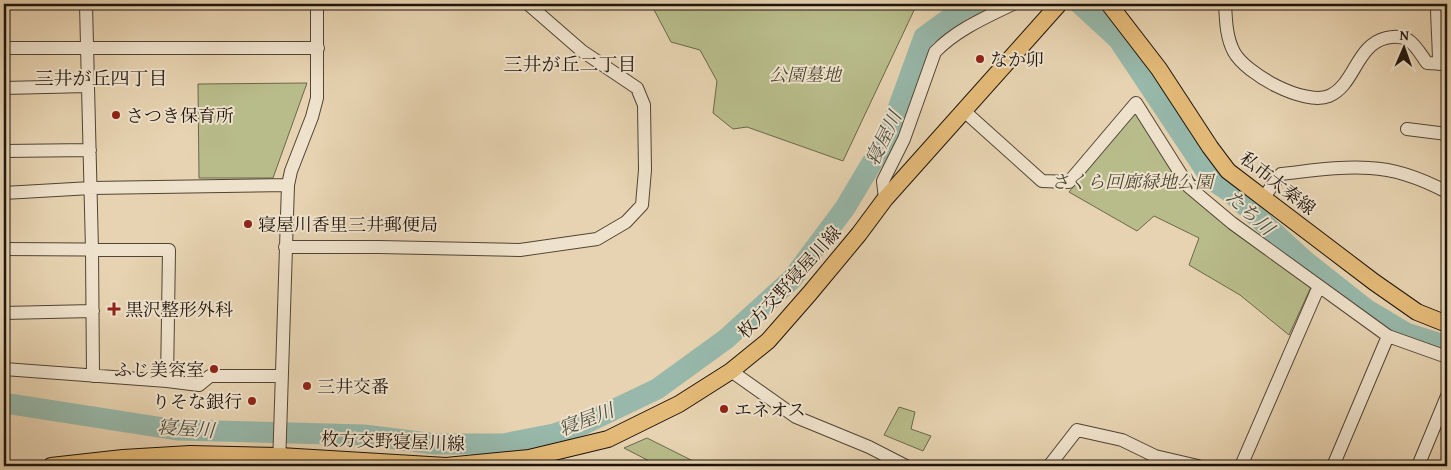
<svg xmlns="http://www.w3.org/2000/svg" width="1451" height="470" font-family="'Gentium Book Plus','Noto Serif JP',serif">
  <rect width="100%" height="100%" fill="#e7d3b1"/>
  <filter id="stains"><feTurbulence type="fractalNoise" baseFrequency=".004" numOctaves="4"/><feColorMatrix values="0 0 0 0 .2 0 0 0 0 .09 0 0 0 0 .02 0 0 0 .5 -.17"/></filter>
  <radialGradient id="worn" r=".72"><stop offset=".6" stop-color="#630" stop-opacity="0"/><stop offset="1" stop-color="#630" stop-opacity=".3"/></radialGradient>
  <!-- green -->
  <path fill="#b8bc8a" stroke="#6a684b" d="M651,4h266l-74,157 -96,-34 -14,2 -20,-16 4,-32 -17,-31 -29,-8z
    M307,83l-34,95h-74l-1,-94z
    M1136,111l50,77 125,99 -22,48 -49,-40 -51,-30 10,-27 -45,-22 -17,15 -68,-39z
    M899,407l16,5 -4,17 20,7 -8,15 -39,-16z
    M647,438l56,28h-44l-35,-18z"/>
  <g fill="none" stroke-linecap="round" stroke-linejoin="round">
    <!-- river -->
    <path stroke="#97b8aa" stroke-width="21" d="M1080,4l38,35 94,141 18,12 74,68 62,49 40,24 41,13
      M4,403l173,27 187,5 71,9h68l51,-10 28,-9 75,-36 69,-50 66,-60 53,-71 43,-72 36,-99 37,-27 13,-6"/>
    <!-- minor casing -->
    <g stroke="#504435" stroke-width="14">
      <path id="minor" d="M86,4l6,246 1,126
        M1225,4c1,16 1,33 9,48 12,22 70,54 95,44 26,-11 27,-51 57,-58 23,-6 29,8 41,25l20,1
        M1437,4c0,20 2,40 2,60
        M4,48h314
        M4,88l84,-2
        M963,110l79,71 27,1 67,-79 53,84 43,36 156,113 59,21
        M1407,129l40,5
        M4,151l86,-1
        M4,193l87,-5 197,-3
        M1263,198l18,-24c29,-3 59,-8 89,-6 26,1 54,12 77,24
        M885,199l-2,-18 21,-42 31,-87c21,-22 51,-35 78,-48
        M285,247h94l141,3 77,-11 29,-17 16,-17 3,-35 -1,-65 -7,-17 -55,-37 -54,-47
        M4,249l165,1 -2,131
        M4,313l89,-2
        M4,369l163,12 32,4 11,-9h72
        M731,371l65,46 73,30 37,19
        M279,466l9,-281 3,-14 21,-54 5,-19v-94
        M1049,466l28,-36 45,10 33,16 43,10
        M1241,466l78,-180
        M1333,466l55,-130
        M1418,466l29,-70"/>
    </g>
    <!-- major casing -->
    <g stroke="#1d140c" stroke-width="18">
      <path id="major" d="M1109,4l50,65 51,78 18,24 146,111 43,30 30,12
        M51,466l72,-8 67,-4 90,2 166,10 83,-8 79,-19 71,-35 52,-33 37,-30 42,-48 49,-59 26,-35 174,-195"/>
    </g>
    <!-- minor -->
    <use href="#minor" stroke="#efe2cc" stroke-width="12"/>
    <!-- major -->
    <use href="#major" stroke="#e4ba78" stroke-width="16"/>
  </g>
  <!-- markers -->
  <g fill="#8f2418" stroke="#efe2cc" stroke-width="2">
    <circle cx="980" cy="59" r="5"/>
    <circle cx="116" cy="115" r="5"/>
    <circle cx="248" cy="224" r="5"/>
    <path d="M111.5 301.5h5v5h5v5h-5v5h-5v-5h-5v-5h5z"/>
    <circle cx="214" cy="369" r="5"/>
    <circle cx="307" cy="386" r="5"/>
    <circle cx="252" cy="401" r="5"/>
    <circle cx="724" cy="409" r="5"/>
  </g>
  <g text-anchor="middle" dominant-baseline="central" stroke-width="4" stroke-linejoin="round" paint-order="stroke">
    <!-- poi labels -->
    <g font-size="18" fill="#1d140c" stroke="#efe2cc" text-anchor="start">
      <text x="990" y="59">なか卯</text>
      <text x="126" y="115">さつき保育所</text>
      <text x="258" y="224">寝屋川香里三井郵便局</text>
      <text x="125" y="309">黒沢整形外科</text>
      <text x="204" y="369" text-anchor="end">ふじ美容室</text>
      <text x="317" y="386">三井交番</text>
      <text x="242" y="401" text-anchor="end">りそな銀行</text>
      <text x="734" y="409">エネオス</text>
    </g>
    <!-- park labels -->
    <g font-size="18" font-style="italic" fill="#4c4632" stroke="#efe2cc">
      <text x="805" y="74">公園墓地</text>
      <text x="1132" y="181">さくら回廊緑地公園</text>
    </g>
    <!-- street labels -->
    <g font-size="18" fill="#1d140c" stroke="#efe2cc">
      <text transform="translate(1278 183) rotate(38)">私市太秦線</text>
      <text transform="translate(789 282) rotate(-48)">枚方交野寝屋川線</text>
      <text transform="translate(393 441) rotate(2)">枚方交野寝屋川線</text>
    </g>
    <!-- neighbourhood labels -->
    <g font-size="19" fill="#1d140c" stroke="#efe2cc">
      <text x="570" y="64">三井が丘二丁目</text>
      <text x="101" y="78">三井が丘四丁目</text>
    </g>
    <!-- water labels -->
    <g font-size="19" font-style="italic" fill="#484d43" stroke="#efe2cc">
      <text transform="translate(883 138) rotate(-64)">寝屋川</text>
      <text transform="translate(1250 212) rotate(42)">たち川</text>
      <text transform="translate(586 419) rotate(-21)">寝屋川</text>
      <text transform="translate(186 428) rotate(4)">寝屋川</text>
    </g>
  </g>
  <!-- margin -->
  <rect width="1451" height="470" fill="none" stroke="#e7d3b1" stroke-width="20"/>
  <rect x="5" y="5" width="1441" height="460" fill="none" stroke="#1d140c" stroke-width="2.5"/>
  <rect x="10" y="10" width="1431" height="450" fill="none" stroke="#1d140c"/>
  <!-- north arrow -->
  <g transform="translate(1404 48) rotate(2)" stroke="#efe2cc" stroke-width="4" paint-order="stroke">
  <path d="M0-4L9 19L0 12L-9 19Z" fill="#1d140c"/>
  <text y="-8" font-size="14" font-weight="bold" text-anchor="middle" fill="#1d140c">N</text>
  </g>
  <rect width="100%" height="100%" filter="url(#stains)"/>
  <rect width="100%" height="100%" fill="url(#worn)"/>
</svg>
